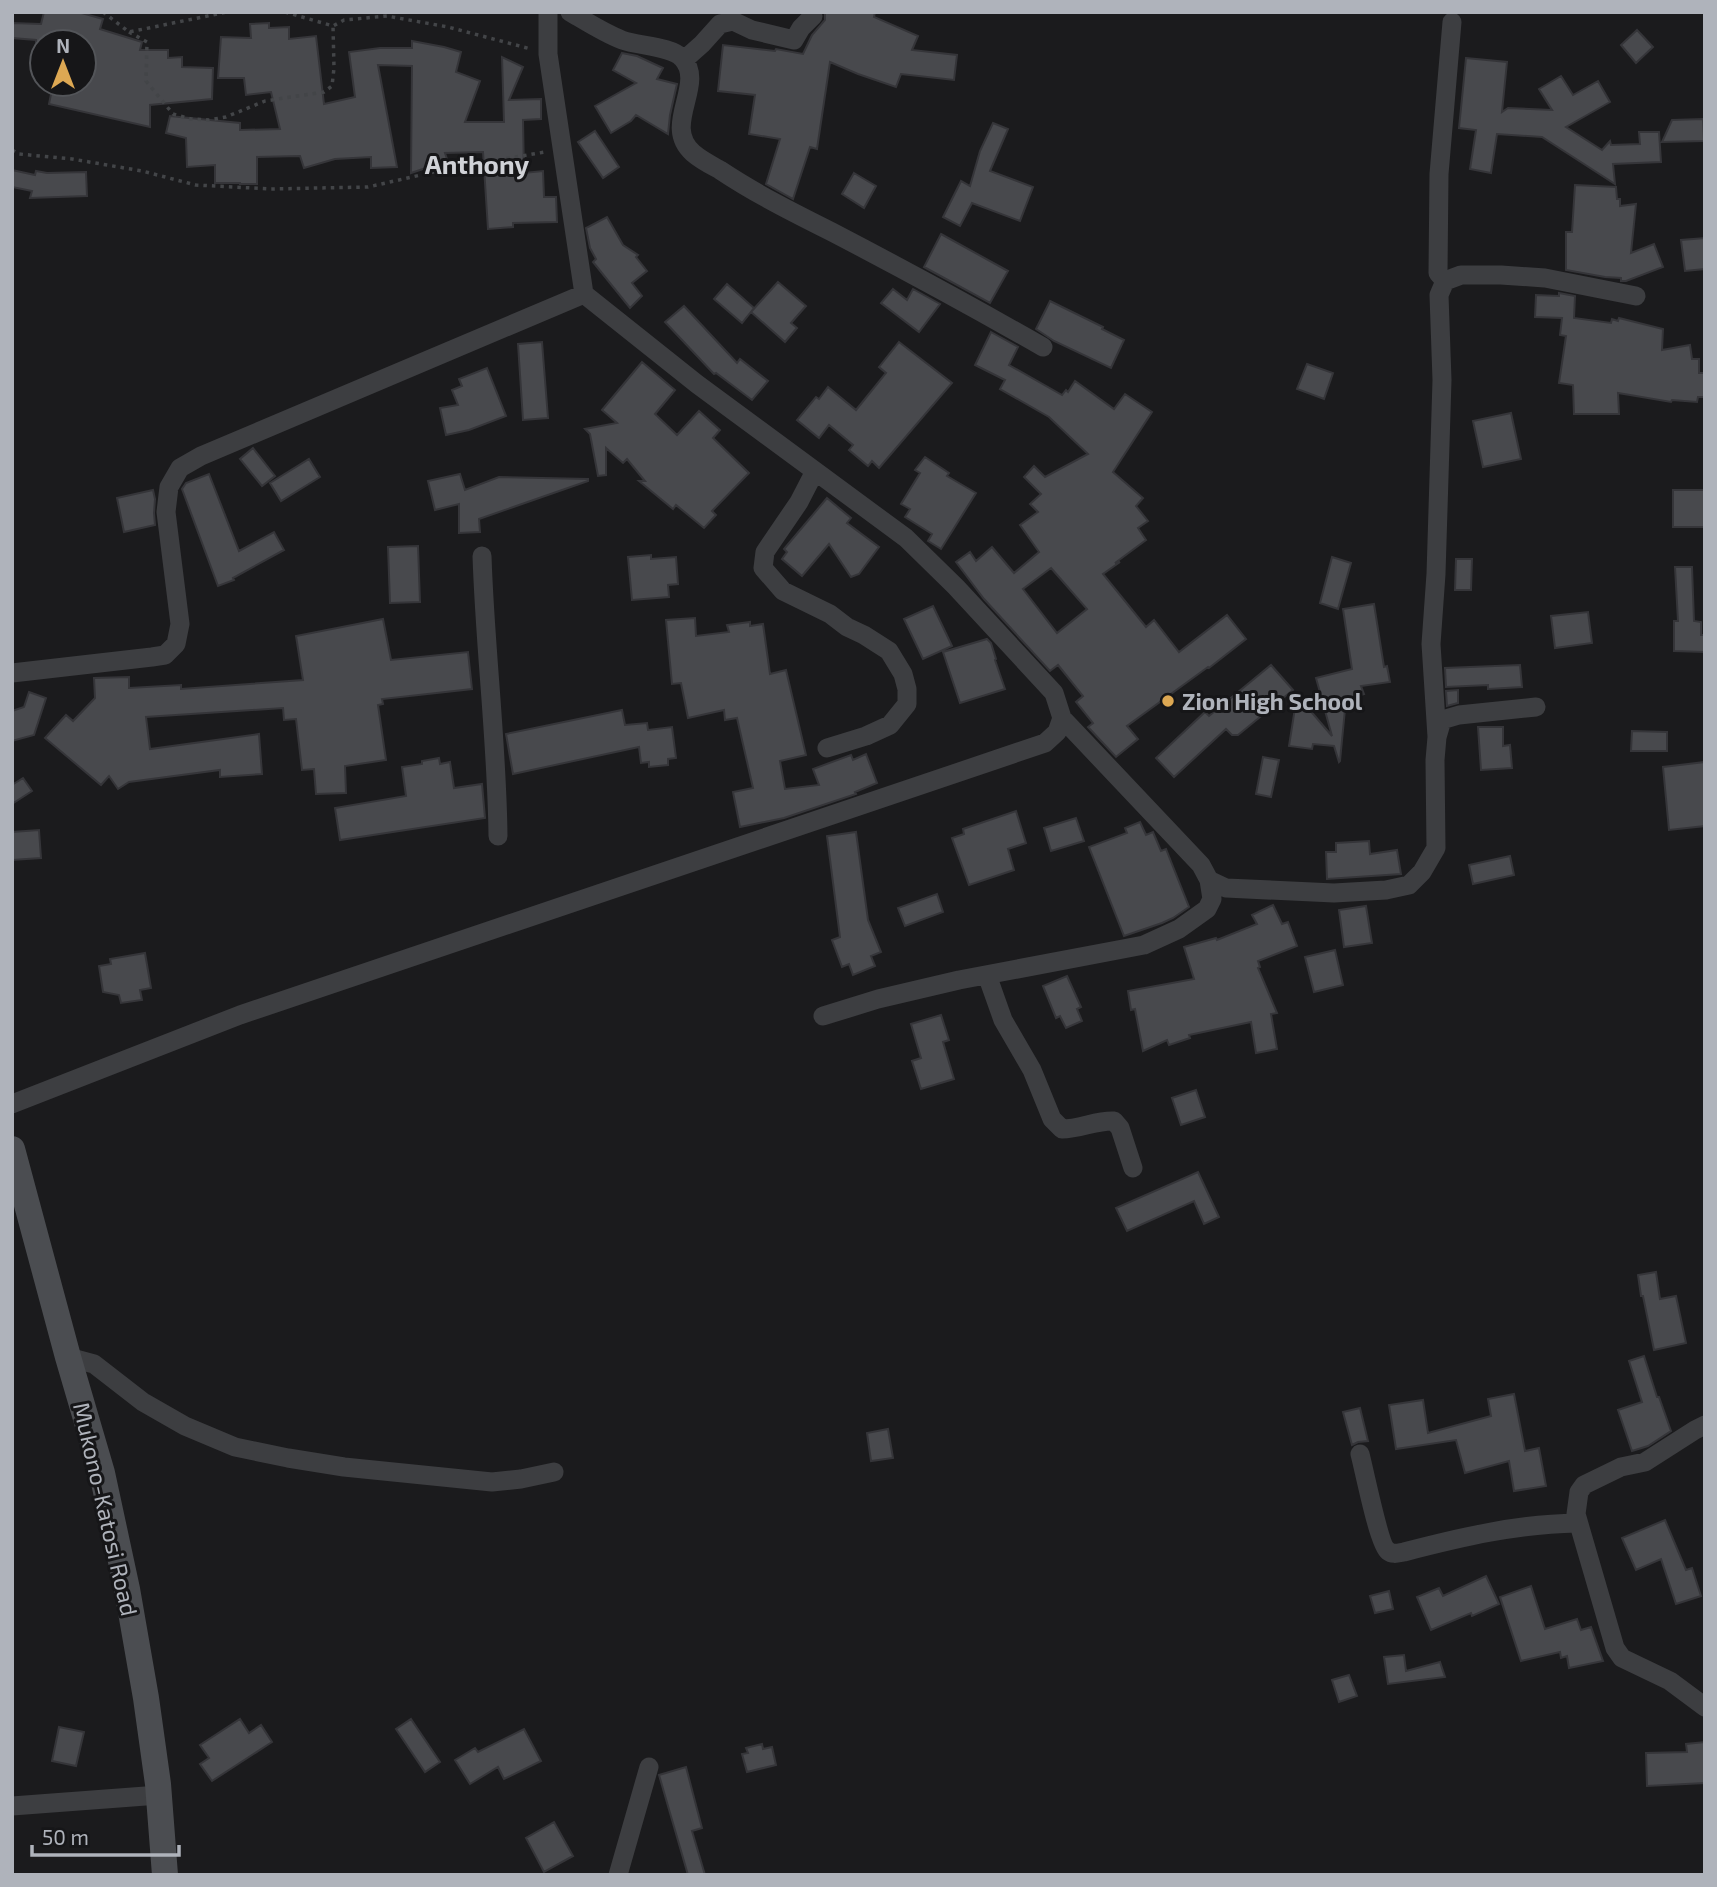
<svg xmlns="http://www.w3.org/2000/svg" width="1717" height="1887" font-family="'Exo 2',sans-serif">
  <rect width="100%" height="100%" fill="#1b1b1d"/>
  <!-- building -->
  <path fill="#48494d" stroke="#353539" stroke-width="2" fill-rule="evenodd" d="M44,12h34l25,7 -3,10 42,13 -2,8h28v8l14,-1v10l31,1 -1,31 -62,6v22l-101,-23 4,-20h31v-42h-48v-2l-24,-2v-15l29,1z
    M825,12h50l-1,5 44,19 -6,14 45,5 -3,25 -53,-6 -5,13 -38,-13 -28,-12 -13,87 -7,-2 -17,52 -27,-15 14,-45 -31,-5 6,-39 -37,-4 5,-46 52,6 1,-2 27,5 9,-19 13,-15z
    M269,23v5l20,-1v12l27,-3 8,68 31,-7 -6,-45 31,-4h32v-7l32,6 17,5 -5,20 24,9 -15,41h39l-2,-65 21,10 -14,33 32,-1v20l-18,1 1,53 19,-2 1,26h12l1,25 -44,1v4l-25,2 -5,-77 -38,1 2,6 -12,4v2l-24,8 1,-107 -34,-1 19,102 -26,1v-11l-36,2 -31,9 -4,-12 -43,1v27h-17v-1h-25v-18l-28,2 -1,-29 -20,-5 4,-17 70,7v7l40,-1 -9,-37 -25,3 -2,-17h-26l3,-41 30,1 -1,-14z
    M1637,30l16,17 -17,16 -15,-18z
    M622,53l15,3 26,12 -6,11 20,5 -7,31 -2,19 -32,-19 -5,6 -20,12 -16,-27 41,-23 -23,-13z
    M1466,58l41,4 -5,50 6,-4 44,2 -13,-21 22,-13 12,19 25,-14 12,21 -44,25 36,23 8,-9 1,4 29,-1 -1,-12h20l2,30 -48,2 2,20 -73,-47 -45,-3 -6,39 -21,-4 6,-39 -17,-2z
    M1703,119l1,22 -42,1 10,-22z
    M993,123l15,6 -18,42 43,16 -13,34 -48,-18 -12,23 -17,-9 18,-36 9,5 10,-35z
    M595,131l24,36 -16,11 -25,-36z
    M12,170l23,5 1,-4 11,2 39,-1 1,24 -57,2 2,-7 -20,-4z
    M854,173l22,13 -12,22 -22,-14z
    M1575,185l41,2 1,12h3v7l16,-2 -5,49 23,-9 9,23 -37,14h-5v-3l-16,-1 -39,-7v-38h6z
    M607,217l16,28 15,10 -2,2 11,14 -15,12 10,13 -12,12 -37,-46 3,-3 -6,-11 -4,-20z
    M941,234l67,37 -18,32 -66,-36z
    M1705,238v31l-20,2 -4,-31z
    M778,282l28,24 -15,17 6,5 -12,14 -34,-30z
    M727,284l27,24 -12,15 -28,-24z
    M893,289l14,11 6,-11 27,15 -21,28 -38,-29z
    M1559,293l16,3 -1,22 37,5 1,-4 6,2 1,-3 44,11 -1,21 28,-5 2,14h7v14h6v24h-7l-1,5 -25,-2 -1,2 -53,-9 1,21h-45l-1,-29 -14,-2 7,-47 -6,-1 2,-17 -27,-1 1,-22 23,1z
    M1050,301l53,26 -1,2 22,11 -13,28 -57,-27 -18,-12z
    M684,306l53,57 3,-4 28,22 -16,19 -36,-27 -2,1 -49,-52z
    M991,332l27,15 -9,18 53,30 4,-5 2,2 7,-11 39,28 11,-15 27,18 -39,60 30,26 -7,8 12,15 -10,7 8,12 -31,23 5,-1 -17,12 43,53 8,-7 25,32 48,-37 19,24 -37,29 -1,-1 -81,59 11,13 -22,18 -28,-30 5,-4 -17,-21 7,-6 -25,-31 -8,6 -66,-72 -28,-37 14,-10 6,9 16,-14 22,26 25,-21 -19,-27 18,-13 -8,-8 11,-10 -17,-17 10,-11 11,11 43,-23 -39,-37 -49,-28 5,-9 -30,-15zM1051,568l36,41 -30,24 -34,-44z
    M542,342l6,76 -25,2 -5,-76z
    M899,342l53,41 -73,85 -7,-7 -4,5 -19,-16 4,-5 -24,-20 -10,13 -22,-18 19,-23 3,2 9,-12 28,23 30,-37 -7,-6z
    M642,362l33,28 -20,24 22,21 22,-24 21,19 -7,8 36,35 -37,38 4,4 -12,13 -28,-23 -3,4 -34,-28h6l-18,-22 -4,4 -17,-15v27l-8,1 -8,-42 -5,-5 32,-6 -15,-13z
    M1307,364l26,9 -9,26 -27,-10z
    M487,368l19,48 -37,14 -23,5 -6,-27 18,-3 -6,-15 10,-4 -3,-7z
    M1511,413l10,46 -38,8 -10,-46z
    M253,448l22,28 -13,10 -22,-27z
    M925,457l24,16 -2,3 29,17 -35,56 -13,-8 4,-7 -27,-17 5,-8 -9,-5 19,-31 -5,-3z
    M309,459l11,18 -39,24 -11,-18z
    M209,474l30,77 35,-19 10,18 -51,28 1,2 -16,6 -36,-97 4,-6z
    M460,474l5,16 34,-13 89,2v2l-109,38 1,13 -21,1v-29l-24,6 -7,-29z
    M153,490l2,9 -1,14 1,12 -31,7 -7,-34z
    M1673,490h32v37h-32z
    M827,498l24,20 -4,5 32,24 -20,27 -8,3 -22,-33 -27,32 -20,-17 5,-7 -3,-3z
    M418,546l2,56 -30,1 -2,-56z
    M651,555v4l25,-2 2,27 -10,1 1,12 -37,3 -4,-43z
    M1332,557l19,6 -13,46 -18,-6z
    M1456,559h16l-1,31h-16z
    M1675,567h17l2,54 7,1v13h4v17l-31,-1v-30h4z
    M1374,604l10,63 3,-1 3,16 -29,4 3,8 -18,5 -6,62 -1,1 -5,-16 -21,-2 -1,5 -23,-3 8,-51 35,41 -16,-58 36,-9 -9,-60z
    M933,606l19,40 -29,13 -19,-40z
    M1588,612l4,31 -37,5 -4,-32z
    M695,618l1,18 33,-4 -2,-7 23,-3v4l13,-2 7,50 16,-4 20,85 -26,6 5,28 34,-4 -6,-16 38,-14 2,5 13,-6 11,29 -22,9 1,2 -72,24 -44,9 -7,-35 20,-4 -16,-70 -12,2 -1,-10 -36,8 -7,-35 -9,1 -6,-64z
    M383,619l8,41 77,-8 4,37 -90,10 1,5 -5,1 8,55 -41,6 1,27 -30,1 -2,-25 -12,1 -6,-51 -12,1 -1,-12 -137,9 4,32 109,-15 3,40 -42,3v-7l-91,12 -11,7 -9,-13 -8,9 -56,-47 21,-23 7,6 22,-23 -1,-20 35,-1v11l52,-3v4l122,-9 -7,-44z
    M987,639l4,4 5,16 -1,1 10,29 -45,14 -17,-51z
    M1271,665l22,25 -55,45h-6l-6,-6 -52,48 -18,-19 49,-46 4,4z
    M1520,665l2,22 -34,2v-4l-42,2 -1,-19z
    M1458,690v13l-11,3 -1,-15z
    M29,692l17,6 -12,37 -22,6v-30l12,-4z
    M622,710l3,15 22,-2 1,7 24,-3 4,31 -8,1v6l-19,2v-5l-8,1 -2,-16 -126,27 -7,-40z
    M1478,727h25v19l7,-1 2,23 -31,2z
    M1632,731l35,1v19h-36z
    M1263,757l16,3 -8,37 -15,-3z
    M439,758l1,6 10,-2 4,26 28,-4 3,34 -145,22 -5,-32 71,-12 -4,-29 20,-3v-3z
    M1705,762v64l-36,4 -6,-63z
    M23,778l9,13 -20,13v-19z
    M1016,811l10,32 -18,6 6,21 -45,15 -17,-47 12,-4 -1,-5z
    M1076,818l8,23 -33,10 -7,-23z
    M1140,822l6,13 7,-3 8,19 5,-2 23,58 -16,11 -11,5 -38,13 -35,-89 38,-14 -2,-5z
    M39,830l2,28 -29,2v-28z
    M856,832l12,88 13,32 -10,4 4,10 -22,9 -4,-11 -7,3 -10,-27 8,-3 -13,-101z
    M1369,841l1,13 27,-4 4,24 -74,5 -1,-27h10v-9z
    M1510,856l4,19 -41,9 -4,-19z
    M937,894l6,18 -38,14 -7,-18z
    M1273,905l9,19 6,-2 9,24 -39,15 2,6 -2,1 19,45 -6,1 6,35 -21,4 -5,-31 -62,13 1,3 -21,7 -2,-5 -24,11 -8,-42 -4,1 -3,-19 66,-12 -10,-32 32,-9 1,2 40,-16 -5,-9z
    M1366,906l6,37 -28,4 -5,-37z
    M1335,950l8,35 -29,7 -9,-35z
    M145,953l6,35 -11,2 2,10 -21,3 -2,-8 -16,-3 -4,-26 12,-2 -1,-5z
    M1067,976l14,31 -4,2 5,12 -16,7 -6,-12 -4,2 -13,-32z
    M941,1015l8,25 -6,2 11,37 -33,10 -9,-28 9,-3 -10,-34z
    M1196,1090l9,27 -24,8 -9,-27z
    M1198,1172l21,45 -15,7 -10,-23 -67,30 -11,-23z
    M1656,1272l4,27 16,-3 10,47 -32,7 -11,-54h-2l-3,-21z
    M1644,1356l13,41h2l12,34 -23,15 -16,5 -14,-41 24,-8 -13,-41z
    M1514,1394l11,57 14,-3 7,38 -32,5 -5,-30 -44,12 -9,-33 -60,9 -7,-44 34,-5 5,33 63,-17 -3,-17z
    M1360,1408l8,33 -10,1 -6,3 -9,-33z
    M888,1429l5,29 -22,3 -4,-28z
    M1665,1520l21,50 6,-2 9,28 -25,8 -15,-45 -25,11 -14,-32z
    M1486,1576l13,28 -27,12 -1,-3 -40,17 -14,-33 22,-9 4,8z
    M1531,1586l14,43 32,-10 4,11 10,-3 12,34 -34,7 -2,-12 -6,2 -1,-6 -39,9 -21,-64z
    M1389,1591l4,18 -18,4 -5,-17z
    M1404,1655l2,16 34,-9 5,15 -57,7 -4,-27z
    M1349,1675l8,21 -18,6 -7,-22z
    M240,1719l9,14 12,-8 11,17 -60,39 -12,-17 9,-6 -9,-13z
    M411,1719l29,43 -15,10 -29,-43z
    M59,1727l25,5 -8,34 -24,-5z
    M524,1729l17,32 -37,18 -6,-12 -28,17 -15,-24 20,-12 3,4z
    M1705,1742v41l-58,3 -1,-33 41,-1 -1,-8z
    M762,1744l1,5 9,-2 4,18 -29,7 -5,-18 6,-1 -2,-5z
    M686,1767l16,61 -10,3 13,44h-17l-29,-100z
    M554,1822l19,34 -29,16 -18,-34z"/>
  <g fill="none" stroke-linecap="round" stroke-linejoin="round">
    <!-- path -->
    <path stroke="#434548" stroke-width="3.5" stroke-dasharray="3.5 5" stroke-linecap="butt" d="M103,12l26,20 98,-20
      M285,12l48,14 11,-6 43,-4 61,11 83,22
      M129,32l18,10 -1,39 27,33 18,5 18,1 17,-3 39,-16 59,-9 8,-6 2,-18 -1,-42
      M12,150l7,4 53,5 70,12 54,14 75,4 97,-2 88,-20 89,-15"/>
    <!-- minor -->
    <path stroke="#3d3e41" stroke-width="19" d="M570,12c17,10 34,21 52,28 16,6 49,6 60,18 25,26 -21,67 11,95 8,7 18,12 27,17 36,24 74,43 112,62 71,37 141,75 211,115
      M684,60l18,-16 18,-20 13,-3 19,9 42,10 7,-12 12,-12
      M1445,281l-7,-8 1,-99 13,-152
      M815,471l-16,31 -34,50 -2,16 20,23 47,23 17,13 17,8 25,16 14,23 4,15v15l-17,21 -24,11 -39,12
      M482,556c3,93 15,186 16,280
      M12,673l140,-16 13,-2 11,-11 4,-20 -14,-112 3,-25 11,-19 21,-12 383,-162
      M1437,737l-6,-93 5,-70 6,-194 -3,-85 6,-14 16,-6h40l44,3 91,18
      M1209,880l17,8 108,5 52,-3 23,-5 13,-13 14,-24 -1,-88 2,-23 5,-17 17,-5 77,-8
      M987,975l16,45 29,50 20,49 10,10c18,0 35,-9 52,-8l6,7 13,40
      M823,1016l55,-17 81,-19 185,-35 35,-16 28,-20 5,-10 -3,-19 -8,-15 -139,-147
      M12,1104l228,-89 805,-272 12,-11 5,-14 -8,-25 -98,-106 -50,-49 -209,-154 -113,-90 -36,-240v-42
      M68,1357l26,7 49,38 42,24 50,21 53,11 56,9 148,15 29,-3 33,-7
      M1705,1425l-10,5 -50,32 -24,5 -37,18 -5,7 -3,22 39,134 7,10 48,23 35,26
      M1360,1454c4,15 19,91 28,97 5,4 10,2 16,1 58,-15 113,-28 173,-29
      M12,1806l147,-11
      M618,1875l31,-108"/>
    <!-- secondary -->
    <path stroke="#4b4d51" stroke-width="26" d="M12,1149l56,208 34,116 25,116 19,109 12,86 7,91"/>
  </g>
  <!-- markers -->
  <circle fill="#dda853" stroke="#161618" stroke-width="2.5" cx="1168" cy="701" r="7"/>
  <g text-anchor="middle" dominant-baseline="central" stroke-width="6" stroke-linejoin="round" paint-order="stroke">
    <!-- poi labels -->
    <g font-size="23" font-weight="bold" fill="#afb3bb" stroke="#161618" text-anchor="start">
      <text x="1182" y="701">Zion High School</text>
    </g>
    <!-- street labels -->
    <g font-size="23" fill="#afb3bb" stroke="#161618">
      <text transform="translate(106 1509) rotate(77)">Mukono-Katosi Road</text>
    </g>
    <!-- quarter labels -->
    <g font-size="26" font-weight="bold" fill="#d0d2d7" stroke="#161618">
      <text x="477" y="163">Anthony</text>
    </g>
  </g>
  <!-- border -->
  <rect width="1717" height="1887" fill="none" stroke="#afb3bb" stroke-width="28"/>
  <!-- north arrow -->
  <g transform="translate(63 63)"><circle r="33" fill="#161618" stroke="#535559" stroke-width="2"/>
  <path d="M0-5L12 26L0 18L-12 26Z" fill="#dda853"/>
  <text y="-10" font-size="19" font-weight="bold" text-anchor="middle" fill="#afb3bb">N</text>
  </g>
  <!-- scale -->
  <path d="M32 1845v10h147v-10" fill="none" stroke="#afb3bb" stroke-width="3.5"/>
  <text x="42" y="1845" font-size="21" fill="#afb3bb" stroke="#161618" stroke-width="5" paint-order="stroke">50 m</text>
</svg>
